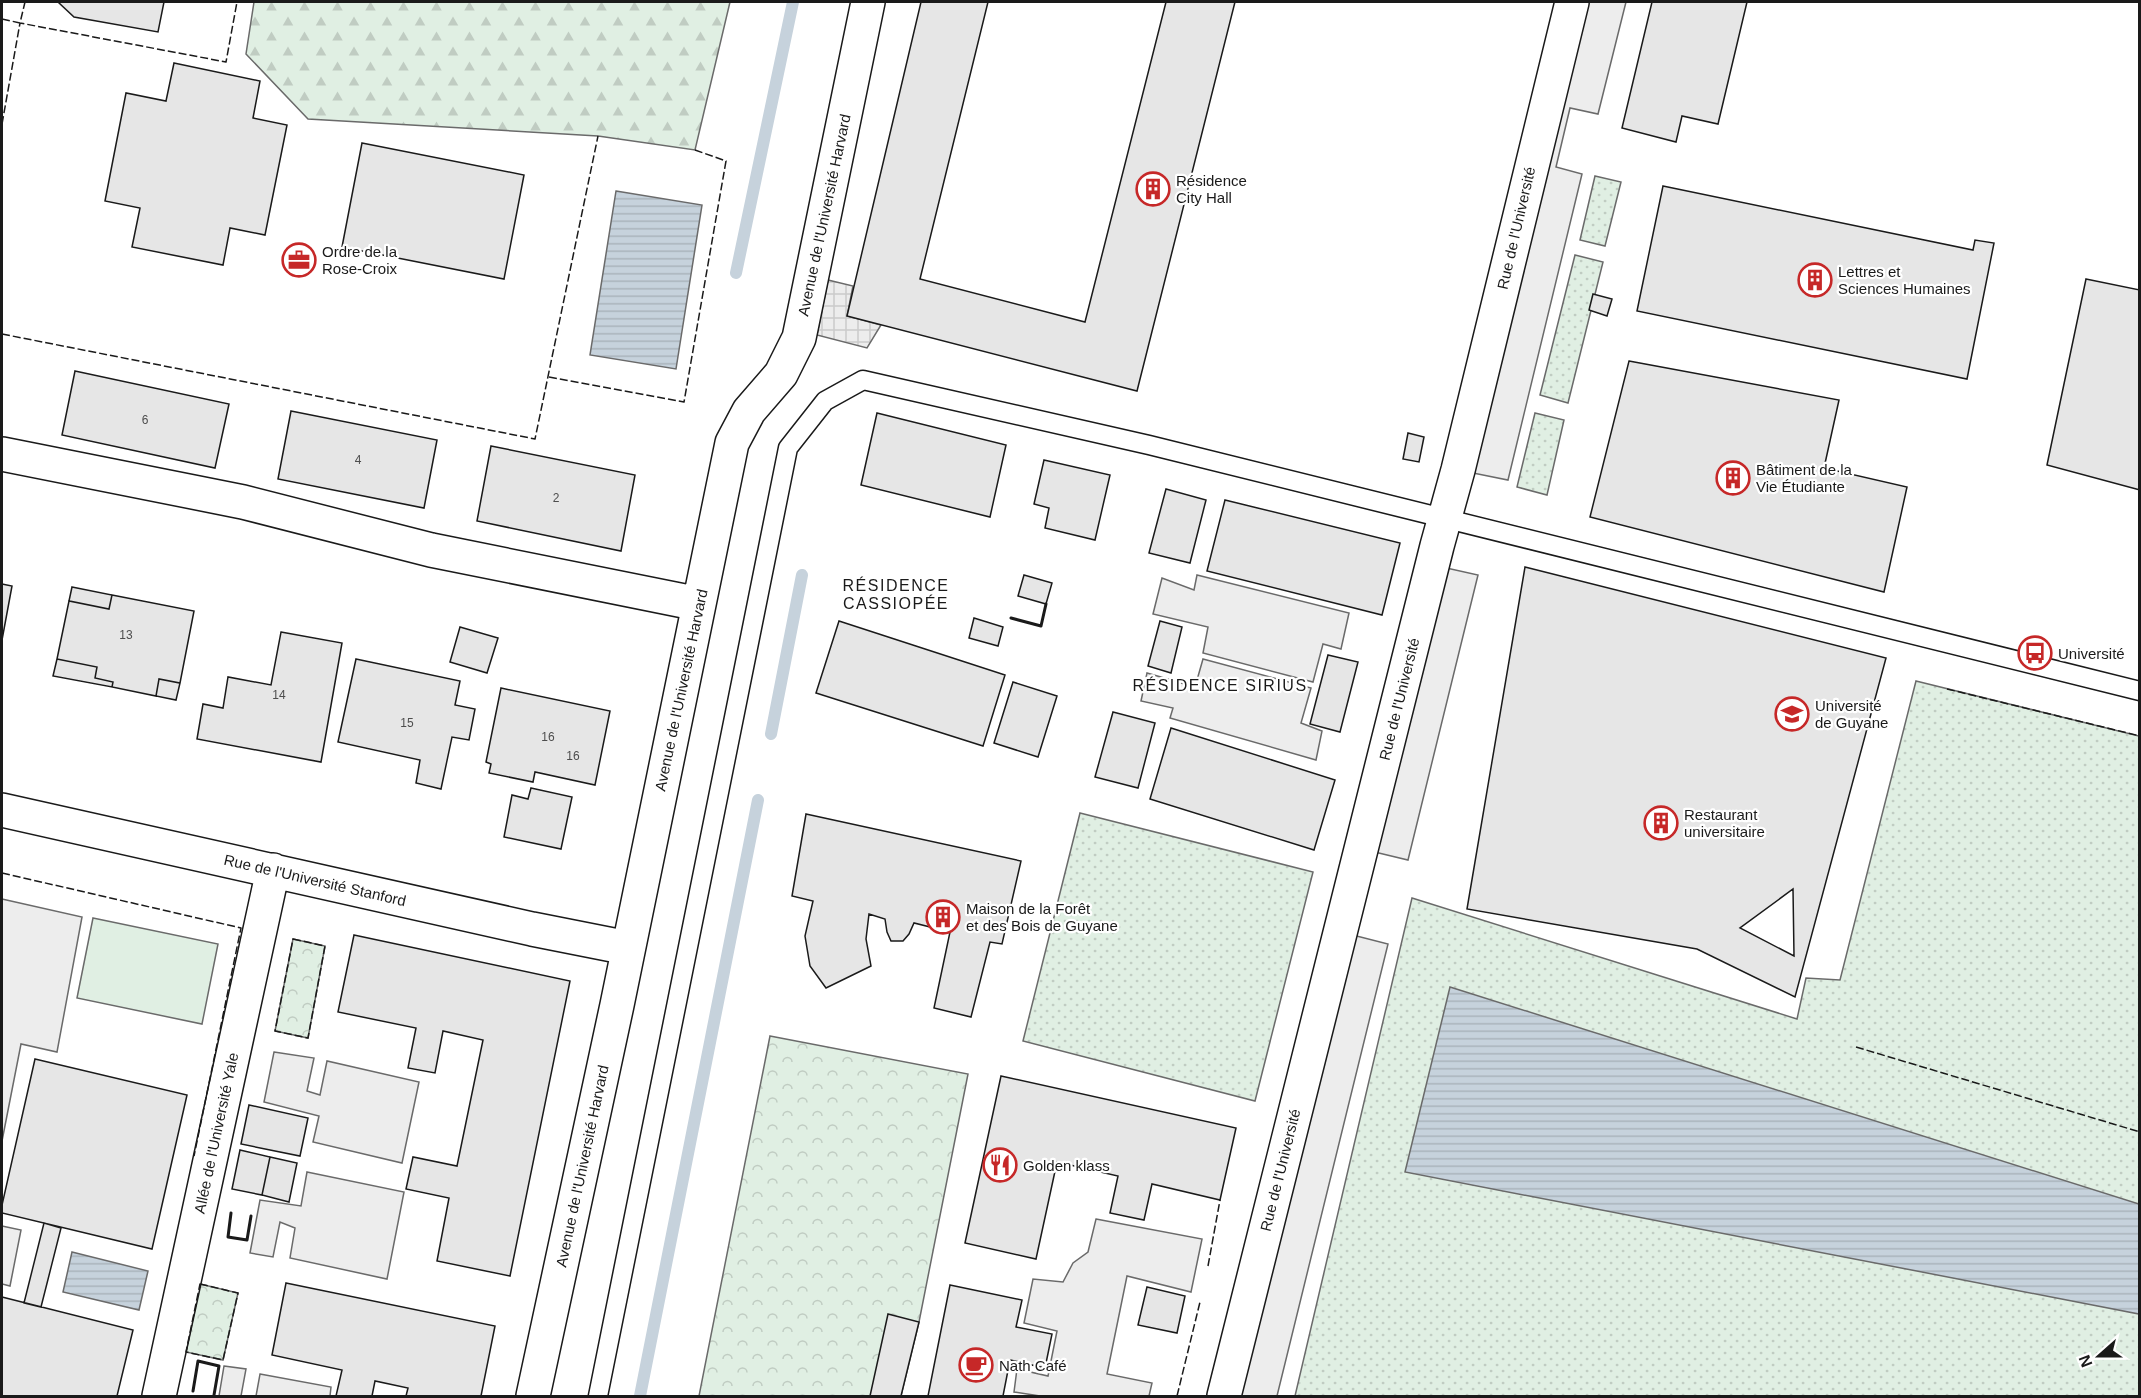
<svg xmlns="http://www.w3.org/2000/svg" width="2141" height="1398" font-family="Helvetica,sans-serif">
  <defs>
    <pattern id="grass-dots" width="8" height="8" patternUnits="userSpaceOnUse" patternTransform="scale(1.5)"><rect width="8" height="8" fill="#e0efe3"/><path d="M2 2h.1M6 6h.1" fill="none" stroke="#c0ccc2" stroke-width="1.8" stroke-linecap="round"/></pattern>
    <pattern id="forest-firs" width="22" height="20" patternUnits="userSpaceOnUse" patternTransform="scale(1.5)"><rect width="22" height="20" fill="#e0efe3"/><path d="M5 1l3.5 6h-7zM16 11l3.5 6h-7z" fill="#c0ccc2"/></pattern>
    <pattern id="park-crowns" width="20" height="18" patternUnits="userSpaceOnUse" patternTransform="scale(1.5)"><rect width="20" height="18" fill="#e0efe3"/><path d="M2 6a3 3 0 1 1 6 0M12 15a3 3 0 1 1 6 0" fill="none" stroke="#c0ccc2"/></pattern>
    <pattern id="plaza-grid" width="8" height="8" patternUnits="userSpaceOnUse" patternTransform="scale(1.5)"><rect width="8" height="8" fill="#ededed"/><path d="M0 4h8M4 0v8" fill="none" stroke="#cbcbcb"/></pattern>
    <pattern id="water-rules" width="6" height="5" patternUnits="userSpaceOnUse" patternTransform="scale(1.5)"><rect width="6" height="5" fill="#c6d2dc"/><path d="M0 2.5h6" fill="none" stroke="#aab4bc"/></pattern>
  </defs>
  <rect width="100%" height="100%" fill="#fff"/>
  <!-- grass -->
  <path fill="url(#grass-dots)" stroke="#6a6a6a" stroke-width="1.5" d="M1595,176l26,6 -16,64 -25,-6z
    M1575,255l28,7 -35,141 -28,-8z
    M1535,413l29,7 -17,75 -30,-8z
    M1916,681l223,55v660h-844l117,-498 385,121 9,-41 34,2z
    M1080,813l233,59 -58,229 -232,-60z"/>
  <!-- forest -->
  <path fill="url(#forest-firs)" stroke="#6a6a6a" stroke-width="1.5" d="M254,2h476l-35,148 -97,-14 -290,-17 -62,-65z"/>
  <!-- park -->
  <path fill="url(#park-crowns)" stroke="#6a6a6a" stroke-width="1.5" d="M293,939l32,7 -17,92 -33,-7z
    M770,1036l198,38 -49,248 -18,74h-202z
    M200,1284l38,9 -15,67 -37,-8z"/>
  <!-- pitch -->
  <path fill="#e0efe3" stroke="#6a6a6a" stroke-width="1.5" d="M93,918l125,26 -16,80 -125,-26z"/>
  <!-- parking -->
  <path fill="#ededed" stroke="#6a6a6a" stroke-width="1.5" d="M1572,2h54l-28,112 -28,-6 -14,59 26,7 -74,306 -50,-10z
    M1433,565l45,10 -70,285 -46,-11z
    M1197,575l152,38 -8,36 -18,-5 -10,38 -110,-29 5,-26 -55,-13 9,-36 32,12z
    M1203,659l108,29 -10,35 21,8 -6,29 -146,-42 3,-10 -32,-7 6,-28 48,14z
    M2,899l80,18 -25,135 -36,-8 -19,97z
    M1341,932l47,12 -111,452h-53z
    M274,1052l40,6 -7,33 13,4 7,-34 92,21 -17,81 -89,-21 6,-26 -55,-14z
    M307,1172l97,20 -17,87 -97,-21 5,-30 -15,-6 -7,35 -23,-4 10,-53 41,6z
    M1096,1219l106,20 -11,53 -64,-16 -20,98 45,9 -3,13h-109l-26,-4 3,-23 31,7 9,-45 -33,-8 9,-44 30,3 10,-19 15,-11z
    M2,1226l19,4 -11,56 -8,-2z
    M224,1366l22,3 -5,27h-22z
    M260,1374l71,13 -1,9h-74z"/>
  <!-- plaza -->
  <path fill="url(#plaza-grid)" stroke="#6a6a6a" stroke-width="1.5" d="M828,280l25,6 -6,30 34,9 -14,23 -50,-13z"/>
  <!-- water -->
  <path fill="url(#water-rules)" stroke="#6a6a6a" stroke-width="1.5" d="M616,191l86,14 -26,164 -86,-14z
    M1450,987l689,217v110l-734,-142z
    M72,1252l76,19 -9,39 -76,-18z"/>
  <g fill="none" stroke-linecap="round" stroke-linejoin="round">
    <!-- stream -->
    <path stroke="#c6d2dc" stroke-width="12" d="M736,273l57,-271
      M771,734l31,-159
      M640,1396l118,-596"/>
  </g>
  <!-- building -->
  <path fill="#e6e6e6" stroke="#1a1a1a" stroke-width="1.5" fill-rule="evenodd" d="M58,2h106l-6,30 -84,-15z
    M921,2h67l-68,277 165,43 81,-320h69l-98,389 -290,-75z
    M1652,2h95l-29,122 -36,-8 -6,26 -54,-14z
    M174,63l86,18 -7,37 34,7 -22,110 -35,-7 -7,37 -91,-18 8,-39 -35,-7 21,-108 40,8z
    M362,143l162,32 -20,104 -162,-32z
    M1663,186l310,64 2,-10 19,3 -27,136 -330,-68z
    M2086,279l54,11v200l-93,-25z
    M1593,294l19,5 -5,17 -18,-6z
    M1629,361l210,39 -15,68 83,19 -23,105 -294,-75z
    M75,371l154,33 -14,64 -153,-33z
    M291,411l146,29 -13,68 -146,-29z
    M877,413l129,32 -16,72 -129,-32z
    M1408,433l16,4 -5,25 -16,-3z
    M491,446l144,29 -14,76 -144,-30z
    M1044,460l66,15 -15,65 -50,-12 4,-20 -15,-4z
    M1166,489l40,11 -16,63 -41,-10z
    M1225,500l175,43 -18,72 -175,-44z
    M1525,567l361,91 -91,339 -98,-48 -230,-40zM1793,889l1,67 -54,-28z
    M1024,575l28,8 -6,21 -28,-8z
    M2,584l10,2 -10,54z
    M72,587l40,8 -3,14 -40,-8z
    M112,595l82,16 -14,72 -21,-4 -3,17 -44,-9 1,-5 -18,-4 2,-11 -40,-8 12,-58 40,8z
    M974,618l29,9 -5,19 -29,-8z
    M839,621l166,54 -22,71 -167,-53z
    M1160,621l22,6 -11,46 -23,-7z
    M460,627l38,11 -11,35 -37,-11z
    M281,632l61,11 -21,119 -124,-23 6,-35 20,4 5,-31 43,8z
    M1328,655l30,7 -18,70 -30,-8z
    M57,659l40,8 -2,11 18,4 -1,5 -59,-11z
    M356,659l104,22 -5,24 20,4 -6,31 -17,-3 -11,52 -25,-6 4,-23 -82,-18z
    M159,679l21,4 -4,17 -20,-4z
    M1013,682l44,14 -19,61 -44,-14z
    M501,688l109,23 -15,74 -60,-13 -2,10 -44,-9 2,-9 -5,-2z
    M1113,712l42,11 -17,65 -43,-11z
    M1171,728l164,52 -21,70 -164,-51z
    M531,788l41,9 -11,52 -57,-12 8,-42 16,4z
    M806,814l215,47 -19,83 -12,-2 -19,75 -37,-9 16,-76 -36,-9 -5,11 -6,7h-12l-4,-9 -2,-13 -16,-5 -3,25 5,27 -45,22 -16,-22 -5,-30 8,-35 -21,-5z
    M354,935l216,46 -60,295 -73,-15 12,-63 -43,-9 7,-32 44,9 26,-126 -40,-9 -8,42 -27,-5 8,-40 -78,-16z
    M35,1059l152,36 -35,154 -150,-36v-8z
    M1001,1076l235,52 -16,72 -68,-16 -8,36 -34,-7 8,-37 -61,-14 -21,97 -71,-16z
    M249,1105l59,13 -8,38 -59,-12z
    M240,1150l30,7 -8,38 -30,-6z
    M270,1157l27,6 -8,39 -27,-7z
    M44,1223l17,5 -20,79 -17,-4z
    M286,1283l209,43 -14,70h-75l2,-8 -33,-7 -3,15h-36l6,-26 -70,-15z
    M950,1285l72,15 -6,27 36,7 -7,34 -35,-8 -7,36h-75z
    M1147,1287l38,9 -8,37 -39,-8z
    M2,1297l131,33 -16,66h-115z
    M888,1314l31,8 -18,74h-31z"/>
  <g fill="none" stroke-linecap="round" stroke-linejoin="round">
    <!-- service casing -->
    <g stroke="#1a1a1a" stroke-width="21">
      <path id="service" d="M598,1396l190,-948 37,-47 38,-21 286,65 991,246"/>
    </g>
    <!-- minor casing -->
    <g stroke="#1a1a1a" stroke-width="36">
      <path id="minor" d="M2,454l241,48 188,48 268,54
        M2,810l530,119 96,19
        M159,1396l114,-526
        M533,1396l84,-391 115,-562 17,-32 32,-37 18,-36 69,-336
        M1224,1396l213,-850 21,-76 114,-468"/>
    </g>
    <!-- service -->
    <use href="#service" stroke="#fff" stroke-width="18"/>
    <!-- minor -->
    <use href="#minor" stroke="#fff" stroke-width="33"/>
    <!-- fence -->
    <path stroke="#1a1a1a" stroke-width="1.5" stroke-dasharray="8 3" stroke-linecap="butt" d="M2,19l18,4 5,-21
      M2,124l18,-101 206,39 11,-60
      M2,334l533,105 63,-303
      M549,377l135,25 42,-241 -31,-11
      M1947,689l193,47
      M2,873l239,55 -47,228
      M293,939l32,7 -17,92 -33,-7z
      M1856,1047l284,85
      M1208,1266l12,-66
      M200,1284l38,9 -15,67 -37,-8z
      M1177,1396l23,-94"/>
    <!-- wall -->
    <path stroke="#1a1a1a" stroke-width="3" d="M1011,618l30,8 5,-22
      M231,1213l-3,24 19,3 4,-24
      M193,1391l5,-30 21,5 -5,29"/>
  </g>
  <!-- icons -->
  <defs>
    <g id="building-ring" transform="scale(1.725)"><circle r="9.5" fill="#fff" stroke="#c62828" stroke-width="1.5"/><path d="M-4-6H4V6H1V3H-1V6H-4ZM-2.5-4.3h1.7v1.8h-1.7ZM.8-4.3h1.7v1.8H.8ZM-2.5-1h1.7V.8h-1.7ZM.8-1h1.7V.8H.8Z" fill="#c62828"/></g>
    <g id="office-ring" transform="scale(1.725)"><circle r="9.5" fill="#fff" stroke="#c62828" stroke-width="1.5"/><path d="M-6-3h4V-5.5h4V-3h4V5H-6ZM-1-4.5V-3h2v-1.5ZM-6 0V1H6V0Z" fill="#c62828"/></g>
    <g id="bus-ring" transform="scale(1.725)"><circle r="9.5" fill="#fff" stroke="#c62828" stroke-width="1.5"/><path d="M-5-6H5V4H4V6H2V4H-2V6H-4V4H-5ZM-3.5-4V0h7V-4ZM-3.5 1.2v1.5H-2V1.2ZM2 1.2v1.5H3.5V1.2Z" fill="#c62828"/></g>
    <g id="university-ring" transform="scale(1.725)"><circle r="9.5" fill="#fff" stroke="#c62828" stroke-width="1.5"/><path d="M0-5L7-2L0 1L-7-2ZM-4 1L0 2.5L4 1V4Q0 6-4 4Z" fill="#c62828"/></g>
    <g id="restaurant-ring" transform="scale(1.725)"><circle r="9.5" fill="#fff" stroke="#c62828" stroke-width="1.5"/><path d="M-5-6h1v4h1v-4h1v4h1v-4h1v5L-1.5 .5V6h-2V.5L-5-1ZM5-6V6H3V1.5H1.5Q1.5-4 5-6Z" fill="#c62828"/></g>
    <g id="cafe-ring" transform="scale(1.725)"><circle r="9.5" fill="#fff" stroke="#c62828" stroke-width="1.5"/><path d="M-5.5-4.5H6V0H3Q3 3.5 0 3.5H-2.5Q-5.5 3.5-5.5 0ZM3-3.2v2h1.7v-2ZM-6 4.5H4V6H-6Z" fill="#c62828"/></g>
  </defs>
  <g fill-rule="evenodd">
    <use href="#building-ring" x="1153" y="189"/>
    <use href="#office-ring" x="299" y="260"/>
    <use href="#building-ring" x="1815" y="280"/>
    <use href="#building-ring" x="1733" y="478"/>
    <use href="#bus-ring" x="2035" y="653"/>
    <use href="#university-ring" x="1792" y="714"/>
    <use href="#building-ring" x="1661" y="823"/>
    <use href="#building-ring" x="943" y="917"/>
    <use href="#restaurant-ring" x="1000" y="1165"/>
    <use href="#cafe-ring" x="976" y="1365"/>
  </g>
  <g text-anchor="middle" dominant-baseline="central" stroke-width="4.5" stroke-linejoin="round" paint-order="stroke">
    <!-- number labels -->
    <g font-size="12" fill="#4d4d4d">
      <text x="145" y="420">6</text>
      <text x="358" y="460">4</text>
      <text x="556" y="498">2</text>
      <text x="126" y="635">13</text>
      <text x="279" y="695">14</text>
      <text x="407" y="723">15</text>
      <text x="548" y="737">16</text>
      <text x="573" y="756">16</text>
    </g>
    <!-- poi labels -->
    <g font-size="15" fill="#1a1a1a" stroke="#fff" text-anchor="start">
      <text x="1176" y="180">Résidence<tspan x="1176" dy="17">City Hall</tspan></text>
      <text x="322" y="251">Ordre de la<tspan x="322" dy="17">Rose-Croix</tspan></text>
      <text x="1838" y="271">Lettres et<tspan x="1838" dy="17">Sciences Humaines</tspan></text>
      <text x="1756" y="469">Bâtiment de la<tspan x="1756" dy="17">Vie Étudiante</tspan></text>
      <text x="2058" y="653">Université</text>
      <text x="1815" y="705">Université<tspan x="1815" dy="17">de Guyane</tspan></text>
      <text x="1684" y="814">Restaurant<tspan x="1684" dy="17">universitaire</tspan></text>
      <text x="966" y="908">Maison de la Forêt<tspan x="966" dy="17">et des Bois de Guyane</tspan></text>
      <text x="1023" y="1165">Golden klass</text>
      <text x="999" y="1365">Nath Café</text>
    </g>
    <!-- street labels -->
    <g font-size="15" fill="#1a1a1a" stroke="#fff">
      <text transform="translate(824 215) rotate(-78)">Avenue de l'Université Harvard</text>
      <text transform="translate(1516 228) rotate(-77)">Rue de l'Université</text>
      <text transform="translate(681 690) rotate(-78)">Avenue de l'Université Harvard</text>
      <text transform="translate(1399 699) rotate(-76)">Rue de l'Université</text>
      <text transform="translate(315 880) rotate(13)">Rue de l'Université Stanford</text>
      <text transform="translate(216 1133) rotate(-78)">Allée de l'Université Yale</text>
      <text transform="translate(582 1166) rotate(-78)">Avenue de l'Université Harvard</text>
      <text transform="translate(1280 1170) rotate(-76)">Rue de l'Université</text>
    </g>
    <!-- neighbourhood labels -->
    <g font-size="16" letter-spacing="1.5" fill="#1a1a1a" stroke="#fff">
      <text x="896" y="585">RÉSIDENCE<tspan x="896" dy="18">CASSIOPÉE</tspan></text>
      <text x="1220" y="685">RÉSIDENCE SIRIUS</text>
    </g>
  </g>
  <!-- border -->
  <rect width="2141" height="1398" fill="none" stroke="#1a1a1a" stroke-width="6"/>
  <!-- north arrow -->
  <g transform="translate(2099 1356) rotate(249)" stroke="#ffffff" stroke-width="4.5" paint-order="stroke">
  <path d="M0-4.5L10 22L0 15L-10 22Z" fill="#1a1a1a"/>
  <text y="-9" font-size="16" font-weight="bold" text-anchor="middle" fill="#1a1a1a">N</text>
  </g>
</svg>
